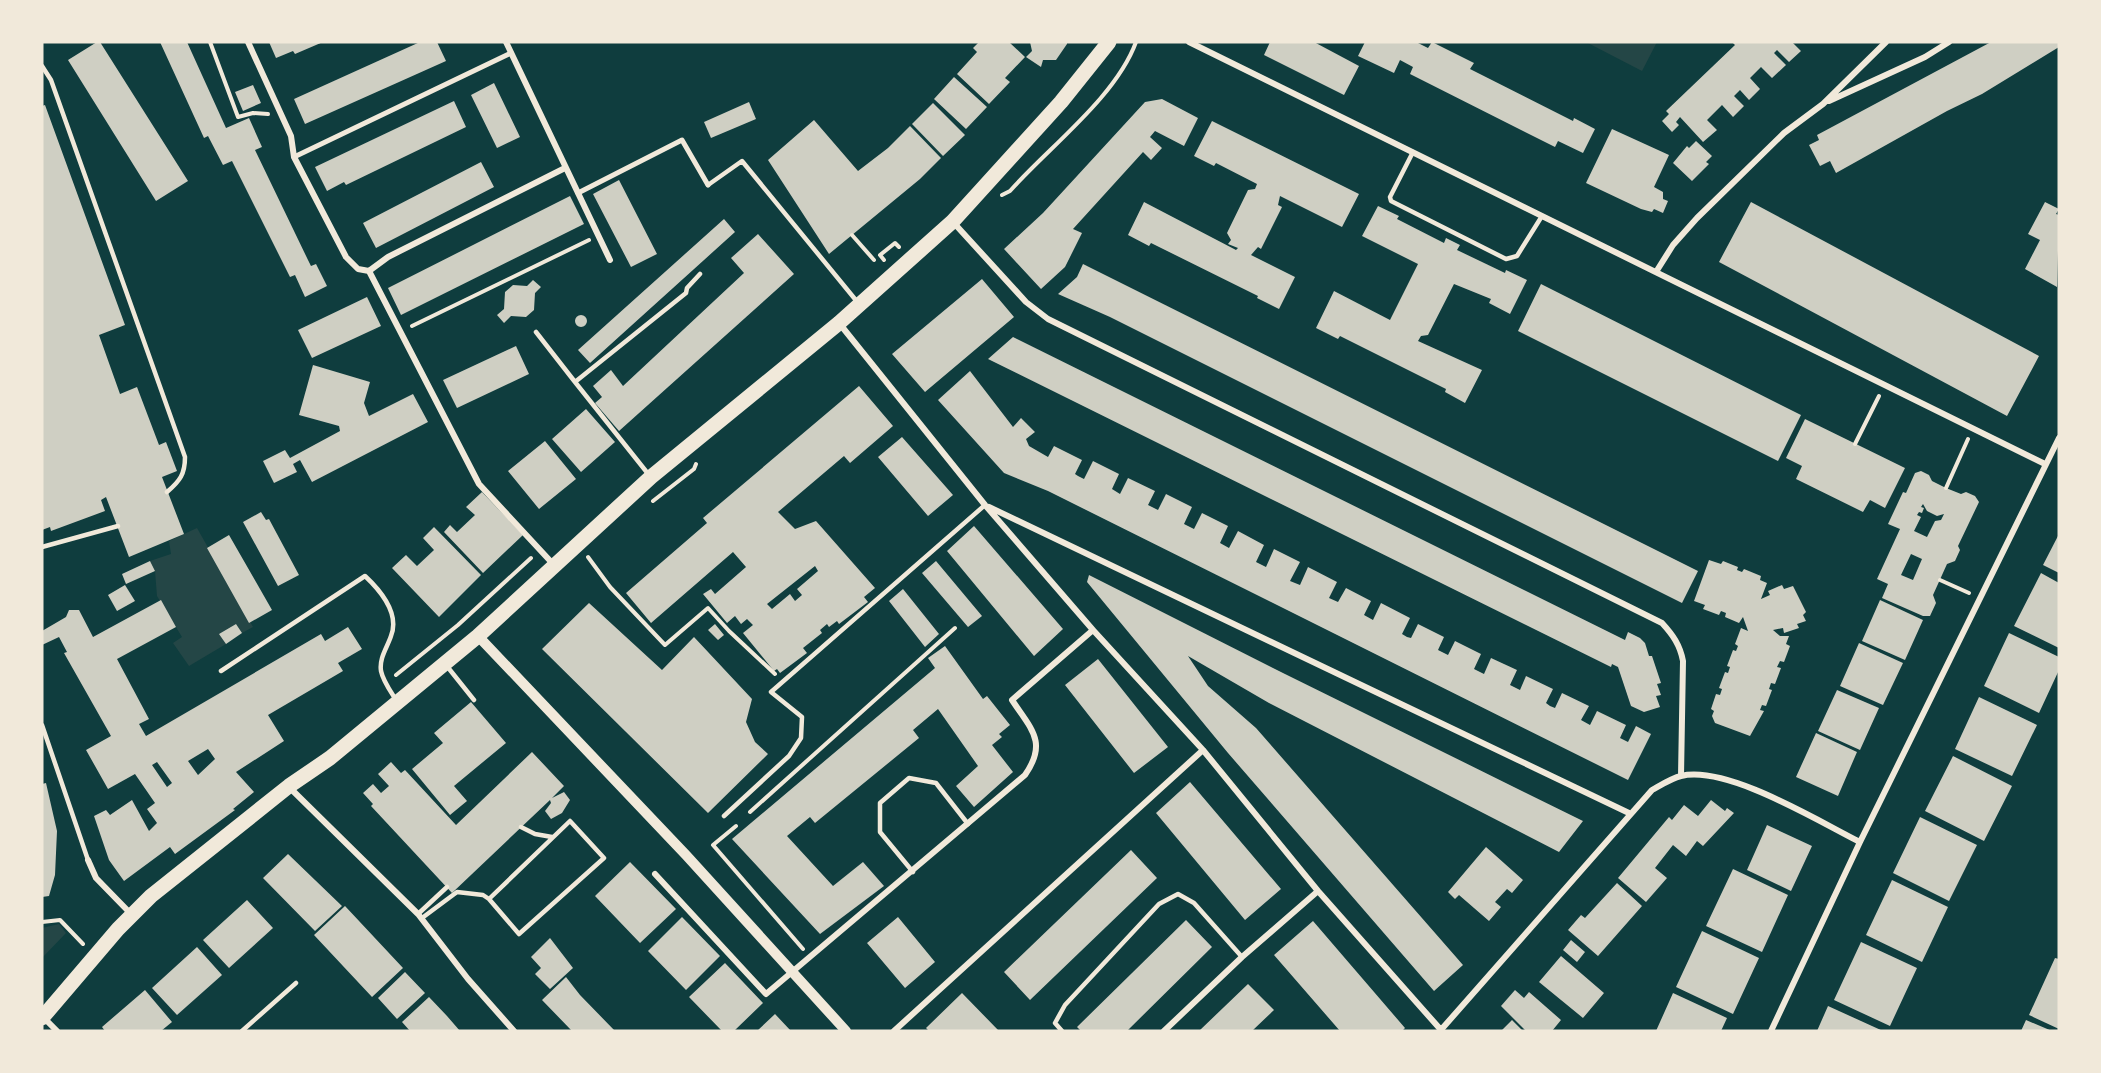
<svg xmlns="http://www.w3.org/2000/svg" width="2101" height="1073" font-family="'Public Sans',sans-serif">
  <rect width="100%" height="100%" fill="#0f3d3e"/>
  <!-- green -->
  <path fill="#244646" d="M1586,42h71l-15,29z
    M197,528l56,99 -11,6 -6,-9 -16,10 6,10 -37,22 -16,-23 9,-6 -25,-41 -2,-25 -5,-10 21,-7 -2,-13z
    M59,924l7,9 -24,25v-30z"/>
  <!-- building -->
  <path fill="#cfcfc3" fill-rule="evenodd" d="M97,42h3l88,139 -32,20 -88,-141z
    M160,42h27l39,86 23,-10 13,29 -7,3 53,110 3,6 5,-2 11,22 -22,11 -10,-22 -5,2 -58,-116 -9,4 -15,-29 -4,2z
    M269,42h54l-28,12 -2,-3 -17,7z
    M420,42h17l9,19 -141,63 -11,-25z
    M979,42h30l16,15 -20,21 5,4 -21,22 -32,-30 20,-22 -4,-4z
    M1030,42h37v2l-11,16h-13l-2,7 -15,-10 6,-6z
    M1270,42h44l45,24 -15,29 -80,-40z
    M1365,42h51l12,6 4,-6 42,21 -4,6 103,52 1,-3 21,11 -12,24 -25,-12 -3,6 -145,-73 3,-7 -13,-7 -6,13 -36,-17z
    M1732,42h60l9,9 -12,11 -12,-12 -3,3 12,12 -14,13 -11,-11 -11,11 10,11 -11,11 -9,-10 -6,6 10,10 -11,11 -11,-12 -15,15 10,10 -14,12 -23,-25 -4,5 3,3 -7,7 -10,-11 7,-7 -3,-3 69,-66z
    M1991,42h68v5l-77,47 -35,17 -111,62 -6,-12 -10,5 -11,-21 10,-5 -2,-5z
    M954,77l33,30 -21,22 -32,-30z
    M494,83l26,54 -23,11 -26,-53z
    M253,85l8,18 -18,8 -8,-19z
    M1162,99l36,19 -14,28 -29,-15 -5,6 12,11 -11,12 -8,-8 -70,77 9,4 -17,34 -24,22 -37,-40 39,-36 102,-111z
    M454,101l12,26 -120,58 -2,-3 -17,9 -12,-24z
    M749,102l7,17 -45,19 -7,-16z
    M933,103l32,32 -22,21 -31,-32z
    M45,105l80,220 -26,10 21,59 17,-7 22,58 7,-3 11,29 -15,6 22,57 -55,23 -23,-60 -5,3 4,11 -54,20 -1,-4 -8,3v-424z
    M814,120l44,51 30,-23 22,-22 31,32 -21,21 -91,75 -61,-94z
    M1212,121l147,73 -17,33 -62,-31 -2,9 4,2 -21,42 -3,-2 -7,8 44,22 -16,32 -22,-11 1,-2 -107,-53 -2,3 -21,-11 16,-33 92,48 2,-2 -10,-4 3,-4 -4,-7 21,-43 7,-1 2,-5 -41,-21 -2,3 -20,-10z
    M1612,129l57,26 -15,32 9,5v7l5,2 -5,12 -9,-4 -2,3 -11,-3 -55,-26z
    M1696,141l16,15 -6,6 3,2 -17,17 -19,-18 14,-17 2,2z
    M481,162l13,25 -118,61 -13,-25z
    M619,180l38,74 -26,13 -38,-73z
    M570,196l14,28 -183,91 -13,-27z
    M1751,202l288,154 -32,60 -288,-154z
    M2045,202l14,7 -3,5 3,1 -2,72 -32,-18 15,-29 -12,-6z
    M1378,206l21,10 -2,3 47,24 2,-5 14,7 -3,5 48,23 1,-3 21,10 -17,34 -21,-11 2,-4 -37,-15 -26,51 -7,1 -3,5 64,29 -17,33 -20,-11 1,-3 -106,-53 -2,3 -22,-11 18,-37 56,29 28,-56 -56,-28z
    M724,219l11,13 -145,131 -12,-13z
    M758,234l36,40 -175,157 -24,-28 7,-6 -9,-11 18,-16 12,16 121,-113 -13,-15z
    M1083,264l615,307 -16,32 -572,-286 -52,-23 19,-17z
    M982,279l32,38 -89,75 -33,-38z
    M533,280l8,7 -6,6 -1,17 -8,7 -15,-1 -7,7 -7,-8 7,-6 1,-17 8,-7 14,1z
    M1541,284l260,131 -23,46 -260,-130z
    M367,297l14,29 -69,32 -14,-28z
    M575 321a6 6 0 1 1 12 0a6 6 0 1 1-12 0Z
    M1013,337l612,303 3,-8 12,6 5,5 4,13h3l9,27 -4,1 4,11 -5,1 4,11 -16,5 -13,-6 -13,-39 -6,-3 -1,3 -623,-308z
    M516,346l13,28 -72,34 -14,-28z
    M313,365l57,17 -6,21 5,13 44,-22 15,28 -116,60 -12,-22 -7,4 4,8 -23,11 -11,-22 22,-11 5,8 50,-27 -1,-5 -40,-11z
    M970,371l43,56 8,-9 14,14 -9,7 3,7 19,11 6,-11 28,14 -7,14 3,2 6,3 9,-18 26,13 -7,15 8,5 8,-16 27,13 -7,14 10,5 8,-16 26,13 -8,17 10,5 8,-16 26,13 -8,17 9,5 9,-17 26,14 -8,17 10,5 8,-18 26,13 -10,19 10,4 8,-18 29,15 -8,16 9,4 8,-14 25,13 -7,14 9,5 8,-17 29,15 -8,16 5,3 4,1 7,-14 26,13 -6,13 10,5 7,-14 26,13 -7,15 10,5 7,-16 26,12 -7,15 10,5 6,-14 27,13 -7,14 4,3 5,2 7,-15 27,13 -8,14 9,5 7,-14 29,14 -6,13 8,4 8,-16 15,8 -23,46 -580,-289 -44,-18 -66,-73z
    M859,386l34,40 -43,37 -6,-7 -66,56 17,17 21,-8 59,67 -11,9 4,5 -29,22 -2,-3 -8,6 -2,-3 -7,6 2,3 -19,15 4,5 -27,20 -3,-4 -3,2 -31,-38 10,-8 -6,-6 -6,5 -6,-8 -8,7 -24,-29 8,-5 4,5 31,-27 -13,-15 -82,71 -25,-30 81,-70 -4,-5zM815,566l3,5 -21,18 5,6 -7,6 -5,-7 -18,15 -5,-5z
    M586,409l29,33 -34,30 -29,-33z
    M1805,419l100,49 -20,40 -15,-8 -7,12 -67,-33 6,-13 -16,-8z
    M902,437l51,58 -25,21 -50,-59z
    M545,441l31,38 -37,30 -31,-38z
    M1921,471l8,4 3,6 14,7 15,6 5,-2 9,4 4,6 -21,44 2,4 -5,11 -8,3 -14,31 3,8 -6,13h-7l-41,-18 6,-14 -11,-5 23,-50 -12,-5 15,-32 3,1 9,-20zM1923,504l4,7 10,5 7,-2 -3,6 -6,1 -8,16 -13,-6 7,-14 -4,-2 2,-3 3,1 2,-5 -3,-1zM1911,554l11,5 -9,21 -12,-5z
    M482,492l41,43 -40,38 -39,-41 6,-7 7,7 18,-17 -9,-8z
    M261,512l5,8 3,-1 30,56 -21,11 -35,-64z
    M974,526l89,103 -29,27 -87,-105z
    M434,527l47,48 -42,42 -47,-49 14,-13 11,11 17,-16 -11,-12z
    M2059,534v39l-16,-8z
    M229,535l43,75 -23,13 -42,-75z
    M1709,560l12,4 2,-3 15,6 -1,3 5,2 2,-3 17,7 -1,4 7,3 -6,16 9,-4 -2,-4 14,-6 2,4 9,-3 13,26 -3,3 3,6 -9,3 2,4 -15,5 -1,-5 -10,2 7,6h9l-3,8 4,2 -6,16 -4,-1 -3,6 4,1 -6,16 -4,-1 -2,6 3,1 -6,16 -4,-1 -2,5 4,1 -14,25 -35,-13 -3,-7 2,-5 -3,-2 5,-15 4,1 2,-6 -3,-1 6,-16 3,1 2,-6 -3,-1 6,-16 3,1 2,-5 -3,-2 6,-16 7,3 -5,-14 -4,6 -14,-6 1,-4 -5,-2 -2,4 -16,-6 2,-4 -11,-4z
    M150,561l5,10 -29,13 -4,-10z
    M936,561l46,55 -14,11 -46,-54z
    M2041,573l18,10v65l-45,-22z
    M1089,575l196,99 298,147 -24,31 -290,-149 -81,-47 20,30 48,42 207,237 -29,26 -206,-238 -141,-171z
    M125,585l10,16 -18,10 -9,-16z
    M903,589l36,45 -14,13 -36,-46z
    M161,600l15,27 -59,32 32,60 -10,5 7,12 175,-102 4,7 23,-14 14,22 -24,14 5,8 -75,44 16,26 -48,31 18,20 -21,17 2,1 -60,44 -5,-7 -46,34 -15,-21 -15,-44 12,-6 4,5 22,-15 17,31 8,-8 -10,-14 8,-6 -20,-29 -27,15 -22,-39 25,-14 -47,-83 3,-1 -8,-15 -17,8v-14l24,-14 3,-7h10l14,27zM208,749l7,10 -17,16 -10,-14zM157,762l15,21 -5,4 -15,-22z
    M1880,600l43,20 -18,40 -43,-19z
    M589,603l73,67 32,-33 58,62 -6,23 9,20 13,12 -60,59 -166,-164z
    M236,624l6,9 -16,11 -7,-10z
    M715,624l9,11 -6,5 -10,-10z
    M2009,633l50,24v13l-20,43 -55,-27z
    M1859,643l44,20 -20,42 -43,-19z
    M945,646l38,53 4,-3 23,29 -11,9 3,3 -10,8 21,27 -39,35 -18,-21 22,-20 -40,-57 -25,21 6,8 -104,85 -5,-6 -23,19 46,50 30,-24 21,24 -64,48 -88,-95 203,-171 -7,-10z
    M1098,659l70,88 -34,26 -69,-88z
    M1837,690l42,18 -19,42 -42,-19z
    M1979,697l58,28 -25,51 -57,-27z
    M471,702l35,41 -52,43 13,15 -17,14 -38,-46 31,-26 -9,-10z
    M1816,733l41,19 -19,44 -42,-19z
    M532,752l32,34 -12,12 12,-6 6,8 -8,13 -11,6 -6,-8 6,-8 -1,-3 -98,93 -81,-87 2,-2 -10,-11 10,-9 8,9 8,-7 -11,-12 13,-12 10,11 4,-3 51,55z
    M1953,756l59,30 -28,55 -59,-30z
    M1190,782l91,107 -36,31 -89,-107z
    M46,783l11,48 -2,44 -6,21 -7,1v-113z
    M1711,800l14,11 2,-3 7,5 -31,33 -6,-5 -11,15 -13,-11 -18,23 12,10 -21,24 -28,-24 51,-61 3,3 12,-15 14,11z
    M1920,817l57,28 -28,56 -56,-28z
    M1767,825l45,21 -21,45 -44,-21z
    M1486,847l37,33 -11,13 -5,-4 -12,13 6,5 -12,14 -30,-26 -4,4 -7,-7z
    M1131,850l26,28 -127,122 -26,-28z
    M288,854l54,52 -27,25 -52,-53z
    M630,862l46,47 -36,34 -45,-47z
    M1733,869l55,26 -26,57 -56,-26z
    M1892,880l56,27 -26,55 -56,-27z
    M1617,883l25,23 -44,50 -30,-26 13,-15 4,3z
    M247,900l26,28 -44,40 -26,-28z
    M345,906l58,62 -31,29 -58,-62z
    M682,917l38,39 -34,34 -38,-39z
    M898,917l37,45 -30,26 -38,-45z
    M1186,920l26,27 -85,84h-46l-4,-4z
    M1313,921l92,107 -3,3h-62l-66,-76z
    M1702,931l57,27 -26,56 -57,-27z
    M550,938l23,30 -23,21 -15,-15 6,-6 -10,-11z
    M1571,940l14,12 -8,10 -14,-12z
    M1861,942l56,26 -27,58 -56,-26z
    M197,947l25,28 -45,40 -25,-27z
    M1561,956l43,37 -21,25 -44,-36z
    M2055,958l4,1v70l-30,-14z
    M725,963l38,40 -29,28h-12l-33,-34z
    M405,972l20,21 -28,26 -19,-21z
    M566,977l14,18 35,36h-43l-30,-31z
    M1248,984l26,26 -22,21h-53z
    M145,990l27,32 -11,9h-56l-3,-4z
    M1515,990l9,8 5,-6 32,28 -9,11h-26l-25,-25z
    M962,993l37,38h-70l-3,-3z
    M1673,993l54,25 -6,13h-65z
    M429,997l18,19 13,15h-50l-8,-9z
    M1828,1006l55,25h-66z
    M775,1014l16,17h-34z
    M1512,1020l11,11h-22z
    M2026,1020l26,11h-31z"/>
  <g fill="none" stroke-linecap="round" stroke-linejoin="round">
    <!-- path -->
    <path stroke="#f1e9da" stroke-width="4" d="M210,42l28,75 15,-4 15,1
      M1002,195l8,-4c39,-44 106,-94 126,-149
      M852,235l22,25
      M884,260l-4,-5 15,-12 4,4
      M412,326l177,-86
      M1855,444l24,-48
      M1946,488l22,-49
      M653,501l41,-32 2,-5
      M588,557l22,30 55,58 43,-37 21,23 46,43
      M1940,580l29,13
      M396,675l62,-50 73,-67
      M750,812l205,-184
      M736,826l-23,19 90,104
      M42,922l18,-2 23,24"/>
    <!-- service -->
    <path stroke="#f1e9da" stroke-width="4.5" d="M42,66l9,14 134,377c0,17 -5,24 -18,35
      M1413,152l-23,45 1,4 115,58 11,-3 25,-40
      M708,185l34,-24 117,143
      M536,332l39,50
      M649,475l-74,-93 111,-89 1,-5 13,-14
      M42,547l76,-21
      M446,665l28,35
      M221,671l144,-95c16,15 35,37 26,60 -4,12 -12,22 -10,35 2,10 10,21 15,29
      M42,725l46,135
      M724,816l65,-60 12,-18 1,-21 -31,-25 214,-187
      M570,821l34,37 -85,76 -30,-35z
      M521,827l14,7 17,3
      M913,872l-33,-40v-29l29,-25 27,5 32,41
      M418,914l29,-27
      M422,918l35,-26 26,3 6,4
      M242,1031l54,-48
      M1062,1031l-7,-8 10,-18 94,-101 19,-10 16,9 48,54"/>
    <!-- pedestrian -->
    <path stroke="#f1e9da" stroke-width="5" d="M294,157l217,-104
      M578,193l104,-53 26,45"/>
    <!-- minor -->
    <path stroke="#f1e9da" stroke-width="6" d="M248,42l43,94 3,21 52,100 12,12 11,2 19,-14 177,-89
      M506,42l104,218
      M1189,42l856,422
      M1829,101l96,-44 24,-15
      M953,222l73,80 22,17 614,304c11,12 18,22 21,38l-2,115
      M369,271l110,213 75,81
      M1656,272l17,-27 24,-27 87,-85 39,-29 63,-62
      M839,323l146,182 108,125 110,120 115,141 123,139
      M989,507l642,307
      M289,787l129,127 50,65 46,52
      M88,860l8,18 36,37
      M655,874l111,120 259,-219c23,-33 6,-46 -13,-75l81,-70
      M43,1017l14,14
      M894,1031l309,-281
      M1164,1031l78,-74 76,-66
      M1440,1031l212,-241c9,-5 20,-12 29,-14 46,-11 137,45 179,66
      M1771,1031l89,-189 199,-404"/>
    <!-- tertiary -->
    <path stroke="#f1e9da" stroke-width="10" d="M478,636l208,219 160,176"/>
    <!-- primary -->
    <path stroke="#f1e9da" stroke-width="15" d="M42,1018l76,-89 33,-33 138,-110 41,-28 148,-122 173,-159 188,-154 114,-102 108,-119 48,-60"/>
  </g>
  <!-- border -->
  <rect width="2101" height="1073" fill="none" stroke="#f1e9da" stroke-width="87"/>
</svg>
